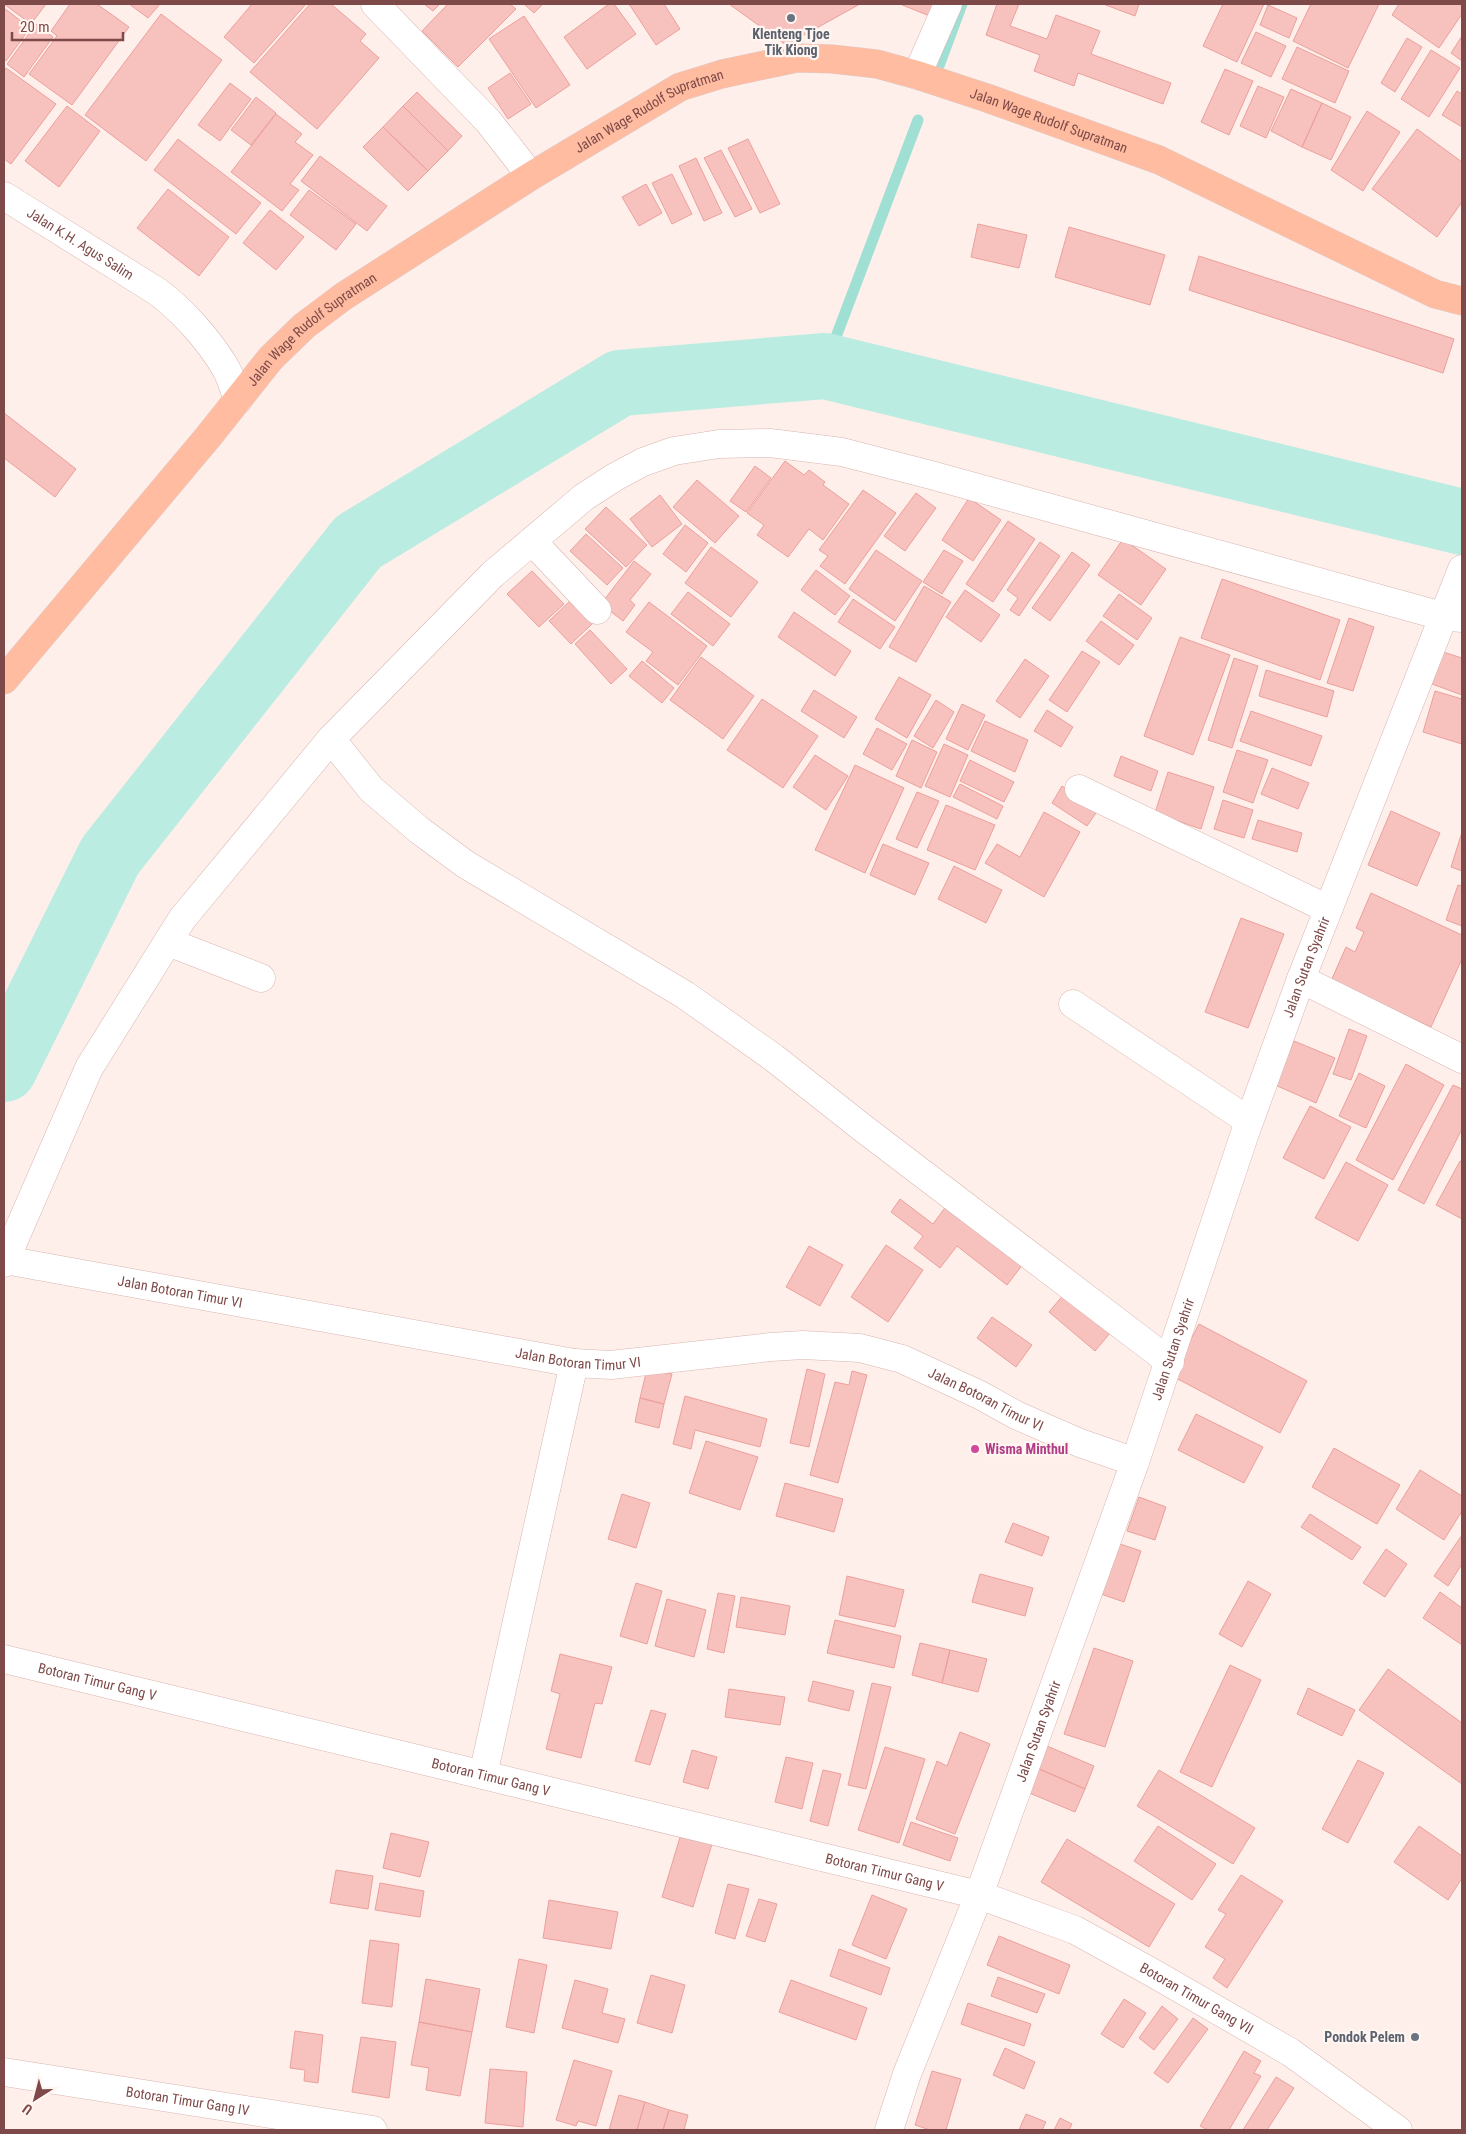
<svg xmlns="http://www.w3.org/2000/svg" width="1466" height="2134" font-family="'Roboto Condensed',sans-serif">
  <rect width="100%" height="100%" fill="#ffefea"/>
  <g fill="none" stroke-linecap="round" stroke-linejoin="round">
    <!-- stream -->
    <path stroke="#a0dfd3" stroke-width="11" d="M937,71l25,-67
      M825,366l93,-246"/>
    <!-- river -->
    <path stroke="#bbece2" stroke-width="66" d="M4,1069l106,-213 248,-314 262,-159 205,-17 637,156"/>
  </g>
  <!-- building -->
  <path fill="#f7c1be" stroke="#eca09c" d="M4,4h42l-15,20z
    M70,4h27l32,23 -57,78 -43,-31 28,-38 -6,-5z
    M129,4h31l-12,14z
    M252,4h54l-52,59 -30,-26z
    M310,4h21l35,30 -6,7 19,17 -62,71 -67,-57z
    M424,4h16l-7,7z
    M448,4h62l6,5 -58,58 -36,-36z
    M524,4h19l-9,9z
    M609,4h5l22,30 -49,35 -23,-32z
    M629,4h35l16,25 -24,16z
    M729,4h131l-74,41z
    M900,4h43l-6,15z
    M997,4h22l-9,22 37,13 9,-24 44,16 -9,23 80,29 -8,21 -85,-31 -4,13 -40,-15 6,-16 -54,-20z
    M1103,4h36l-4,12z
    M1223,4h41l-27,58 -34,-16z
    M1311,4h68l-31,64 -55,-27z
    M1399,4h63v10l-23,34 -47,-33z
    M1268,5l29,13 -8,20 -29,-13z
    M4,8l26,20 -24,33 -2,-2z
    M161,14l61,46 -76,101 -61,-46z
    M524,16l46,69 -34,23 -47,-69z
    M36,24l17,13 -29,40 -17,-13z
    M1256,32l30,14 -15,31 -30,-14z
    M1462,36v25l-11,-8z
    M1407,38l15,9 -27,45 -14,-9z
    M1297,47l52,24 -14,32 -53,-24z
    M1431,50l29,18 -31,49 -28,-18z
    M6,68l50,36 -45,60 -7,-5v-87z
    M1225,69l28,12 -24,54 -28,-13z
    M510,73l21,31 -23,15 -20,-31z
    M230,83l21,16 -31,42 -22,-16z
    M1258,86l26,11 -18,41 -26,-12z
    M1291,89l31,14 -20,44 -31,-16z
    M1457,91l5,3v33l-20,-12z
    M417,92l45,44 -14,15 -45,-45z
    M256,97l20,16 -25,32 -20,-15z
    M1322,103l29,14 -20,43 -29,-13z
    M67,106l33,25 -41,56 -34,-26z
    M403,106l45,45 -20,20 -45,-44z
    M1367,111l33,21 -37,59 -32,-21z
    M276,114l26,20 -7,8 18,13 -23,29 9,6 -17,21 -51,-39z
    M383,127l45,44 -20,20 -45,-44z
    M1417,129l45,33v40l-25,35 -65,-48z
    M178,139l83,64 -25,31 -82,-64z
    M748,139l32,65 -20,9 -32,-65z
    M721,150l31,59 -17,8 -31,-59z
    M320,156l67,50 -20,25 -66,-50z
    M696,158l26,55 -18,8 -25,-55z
    M672,174l20,40 -20,10 -20,-41z
    M646,184l16,29 -23,13 -17,-29z
    M168,189l61,48 -30,39 -62,-48z
    M309,190l47,34 -20,26 -46,-35z
    M270,210l34,27 -28,33 -33,-27z
    M978,224l49,11 -8,33 -48,-11z
    M1069,227l96,28 -15,50 -95,-28z
    M1199,256l255,83 -11,34 -254,-83z
    M4,413l72,56 -21,28 -51,-39z
    M785,461l19,14 5,-5 16,12 -2,3 26,19 -26,36 -14,-11 -21,28 -31,-22 7,-10 -17,-12z
    M755,466l16,12 -25,34 -16,-11z
    M697,480l42,36 -24,27 -42,-36z
    M863,490l33,23 -51,71 -25,-18 8,-10 -9,-6z
    M916,493l20,15 -31,43 -21,-15z
    M660,495l22,29 -30,23 -22,-28z
    M969,498l32,22 -28,41 -31,-21z
    M606,507l41,38 -21,22 -41,-38z
    M1008,521l27,18 -42,63 -27,-18z
    M685,525l23,18 -22,29 -23,-18z
    M586,534l37,34 -16,17 -37,-34z
    M1123,539l43,30 -25,36 -43,-30z
    M1040,542l20,14 -41,60 -9,-6 8,-12 -11,-8z
    M711,547l47,35 -27,35 -46,-34z
    M876,550l46,31 -27,40 -46,-32z
    M944,550l19,11 -21,33 -19,-12z
    M1072,552l18,13 -40,56 -18,-13z
    M634,561l17,13 -21,26 5,5 -12,16 -22,-17z
    M816,570l34,26 -15,19 -34,-25z
    M532,571l32,33 -25,23 -32,-33z
    M1222,579l118,41 -20,60 -119,-42z
    M924,586l27,16 -35,60 -27,-15z
    M965,590l35,25 -19,27 -35,-25z
    M688,592l42,32 -17,22 -42,-32z
    M1119,594l33,24 -15,22 -34,-24z
    M853,599l42,28 -15,22 -42,-27z
    M571,600l22,23 -22,21 -22,-23z
    M649,602l58,44 -29,39 -32,-24 7,-9 -27,-20z
    M794,612l57,39 -16,25 -57,-39z
    M1349,618l25,9 -21,64 -26,-8z
    M1101,621l33,24 -15,20 -33,-24z
    M590,630l37,39 -16,15 -36,-40z
    M1180,637l50,18 -37,100 -49,-19z
    M1082,651l18,11 -33,50 -18,-12z
    M1443,652l19,6v37l-30,-11z
    M701,657l53,39 -31,43 -53,-39z
    M1234,658l24,8 -26,82 -24,-8z
    M1025,659l24,17 -29,42 -24,-17z
    M642,661l32,27 -12,15 -33,-27z
    M1266,670l68,21 -7,26 -68,-21z
    M899,677l32,18 -24,43 -32,-19z
    M814,690l43,27 -13,21 -43,-27z
    M1435,691l27,8v45l-39,-12z
    M762,699l56,37 -35,52 -56,-38z
    M936,700l18,12 -21,36 -19,-12z
    M962,704l23,11 -17,35 -22,-11z
    M1047,710l26,17 -12,20 -27,-16z
    M1251,711l71,25 -11,30 -71,-25z
    M985,721l43,19 -13,32 -44,-21z
    M877,728l30,16 -15,26 -29,-16z
    M912,740l25,12 -16,36 -25,-12z
    M944,744l24,11 -18,42 -25,-11z
    M1237,750l31,10 -15,43 -30,-11z
    M815,755l33,21 -22,34 -33,-23z
    M1121,756l37,15 -7,20 -37,-15z
    M970,760l44,22 -10,20 -44,-21z
    M855,765l49,23 -39,85 -50,-23z
    M1272,768l37,15 -11,26 -37,-15z
    M1168,772l46,15 -13,42 -46,-16z
    M960,784l43,22 -6,13 -44,-22z
    M1062,786l36,24 -11,16 -35,-23z
    M917,792l22,9 -22,47 -21,-9z
    M1223,800l30,10 -9,28 -30,-9z
    M946,805l49,20 -20,45 -48,-20z
    M1391,811l49,22 -23,53 -49,-21z
    M1044,812l36,20 -36,65 -59,-34 12,-19 23,13z
    M1258,820l44,13 -5,19 -45,-13z
    M1462,832v39l-11,-4z
    M883,844l46,19 -14,32 -45,-20z
    M954,866l48,24 -16,33 -48,-24z
    M1458,885l4,1v40l-16,-6z
    M1371,893l91,42v24l-31,68 -100,-46 15,-34 9,5 9,-20 -8,-4z
    M1241,918l43,16 -36,94 -43,-16z
    M1349,1029l18,7 -16,44 -18,-6z
    M1294,1041l41,17 -19,45 -41,-18z
    M1406,1064l38,21 -51,95 -37,-20z
    M1359,1073l26,13 -19,42 -27,-12z
    M1453,1085l9,4v40l-38,75 -26,-14z
    M1310,1106l41,21 -27,52 -41,-21z
    M1460,1161l2,1v57l-26,-14z
    M1346,1162l42,23 -30,56 -43,-23z
    M900,1199l33,25 14,-19 76,59 -16,21 -50,-39 -17,22 -26,-20 9,-12 -32,-24z
    M886,1245l37,25 -35,52 -37,-25z
    M809,1246l34,19 -23,41 -34,-19z
    M1065,1293l46,39 -16,19 -46,-39z
    M992,1317l40,28 -16,22 -39,-29z
    M1199,1324l108,57 -27,52 -108,-57z
    M647,1369l25,5 -8,30 -24,-6z
    M807,1369l18,5 -16,73 -19,-4z
    M852,1371l15,4 -29,108 -28,-8 25,-93 14,3z
    M685,1396l82,23 -7,28 -65,-17 -4,19 -18,-5z
    M640,1398l24,6 -5,24 -24,-6z
    M1196,1414l67,33 -19,36 -66,-33z
    M706,1441l52,16 -18,53 -51,-17z
    M1334,1448l66,37 -23,39 -65,-37z
    M1420,1470l42,26v15l-18,29 -48,-31z
    M785,1483l58,16 -9,33 -58,-16z
    M622,1494l28,9 -14,45 -28,-9z
    M1139,1497l27,10 -11,33 -28,-9z
    M1310,1514l51,33 -9,13 -51,-33z
    M1013,1523l36,14 -7,19 -37,-14z
    M1462,1535v29l-14,22 -14,-10z
    M1111,1541l30,10 -17,51 -29,-10z
    M1386,1549l21,15 -22,33 -22,-14z
    M980,1574l53,14 -8,28 -53,-14z
    M847,1576l57,14 -9,37 -56,-12z
    M1248,1581l23,13 -29,53 -23,-13z
    M636,1583l26,8 -15,53 -27,-8z
    M1440,1592l22,16v37l-39,-27z
    M718,1593l17,3 -11,57 -17,-4z
    M741,1597l49,9 -5,29 -49,-8z
    M667,1599l39,11 -12,47 -39,-11z
    M835,1620l66,16 -7,32 -67,-15z
    M920,1643l30,7 -8,33 -30,-8z
    M1094,1648l39,13 -28,86 -41,-13z
    M950,1650l37,9 -9,33 -36,-9z
    M560,1654l52,13 -10,37 -7,-1 -14,55 -35,-9 14,-55 -9,-3z
    M1230,1665l31,15 -49,107 -32,-15z
    M1388,1669l74,54v61l-103,-74z
    M813,1681l41,10 -5,20 -41,-10z
    M872,1683l19,4 -25,102 -18,-4z
    M1308,1688l47,22 -13,26 -45,-22z
    M729,1689l56,8 -5,28 -55,-8z
    M651,1710l15,4 -16,51 -15,-4z
    M960,1732l30,12 -35,90 -39,-15 21,-58 10,5z
    M1047,1746l47,20 -9,23 -48,-21z
    M885,1747l40,12 -26,84 -41,-13z
    M692,1750l25,7 -9,32 -25,-7z
    M786,1757l27,6 -11,46 -27,-7z
    M1358,1760l26,13 -36,70 -26,-14z
    M1037,1768l48,21 -10,23 -48,-20z
    M823,1770l18,4 -13,52 -18,-5z
    M1159,1770l96,58 -22,36 -96,-58z
    M911,1822l47,16 -8,23 -47,-16z
    M1158,1826l58,38 -24,36 -58,-39z
    M1419,1826l43,30v22l-14,22 -54,-38z
    M391,1833l38,9 -9,35 -37,-9z
    M681,1834l31,10 -19,63 -31,-10z
    M1067,1839l108,65 -26,43 -108,-65z
    M336,1870l37,6 -5,33 -38,-6z
    M1241,1875l42,26 -56,87 -14,-10 12,-19 -20,-12 21,-33 -8,-4z
    M380,1883l44,8 -4,26 -45,-7z
    M728,1884l21,5 -14,50 -20,-6z
    M872,1895l35,14 -21,50 -34,-14z
    M759,1899l18,5 -12,38 -19,-6z
    M549,1900l69,12 -7,37 -68,-11z
    M999,1936l71,29 -11,29 -72,-29z
    M370,1940l29,4 -7,63 -30,-4z
    M839,1949l51,19 -9,27 -51,-19z
    M519,1959l28,6 -13,68 -28,-6z
    M651,1975l34,10 -13,48 -35,-10z
    M998,1977l47,17 -8,19 -46,-17z
    M426,1979l54,10 -8,43 -53,-10z
    M575,1980l33,9 -6,24 23,6 -7,24 -56,-15z
    M791,1980l76,28 -11,32 -77,-28z
    M1124,1999l22,14 -23,35 -22,-14z
    M968,2003l63,21 -7,22 -63,-22z
    M1162,2006l16,13 -24,31 -15,-12z
    M1193,2018l15,11 -40,54 -14,-10z
    M419,2022l53,10 -12,64 -34,-6 3,-22 -18,-3z
    M295,2031l28,4 -5,48 -14,-2 1,-11 -15,-2z
    M361,2037l35,5 -7,56 -37,-6z
    M1005,2048l30,14 -11,27 -31,-14z
    M1244,2051l17,10 -7,12 7,3 -32,54h-21l-8,-4z
    M574,2060l38,11 -16,55 -18,-5 -2,5 -20,-6z
    M490,2069l37,3 -4,55 -38,-4z
    M932,2071l29,8 -15,51h-16l-15,-5z
    M1276,2077l18,11 -27,42h-24z
    M619,2095l26,7 -8,28h-28z
    M645,2102l24,8 -6,20h-26z
    M669,2110l19,5 -4,15h-21z
    M1026,2114l20,8 -4,8h-23z
    M1060,2118l12,6 -3,6h-15z"/>
  <g fill="none" stroke-linecap="round" stroke-linejoin="round">
    <!-- minor casing -->
    <g stroke="#d8b6b2" stroke-width="29">
      <g id="minor">
        <path d="M375,4l113,117 43,55"/>
        <path d="M917,75l31,-71"/>
        <path id="s1" d="M4,196l154,96c25,19 51,48 67,75 6,10 9,22 13,33"/>
        <path d="M532,541l65,69"/>
        <path d="M331,739l40,50 48,41 46,34 220,131 89,63 90,71 306,233"/>
        <path d="M1079,789l249,120"/>
        <path d="M168,942l93,36"/>
        <path d="M1301,979l161,80"/>
        <path d="M1073,1004l176,117"/>
        <path id="s2" d="M5,1260l569,103 37,2 160,-18 32,-2 57,3 42,11 78,36 36,20 64,28 55,19"/>
        <path d="M4,1263l85,-195 93,-149 149,-180 162,-165 91,-77 31,-20 28,-15 31,-11 45,-7 51,-1 72,9 89,23 511,141 20,2"/>
        <path id="s3" d="M4,1659l975,236 96,35 78,43 137,79 108,78"/>
        <path d="M483,1775l91,-412"/>
        <path id="s4" d="M4,2072l369,58"/>
        <path id="s5" d="M889,2130l18,-56 72,-179 156,-433 110,-329 56,-154 161,-410"/>
      </g>
    </g>
    <!-- major casing -->
    <g stroke="#dbcccc" stroke-width="29">
      <g id="major">
        <path id="s6" d="M4,680l204,-243 63,-79 33,-32 40,-30 187,-120 149,-89 42,-13 75,-16 35,1 45,5 40,11 70,23 172,62 276,134 27,7"/>
      </g>
    </g>
    <!-- minor -->
    <use href="#minor" stroke="#fff" stroke-width="28"/>
    <!-- major -->
    <use href="#major" stroke="#ffbca0" stroke-width="28"/>
  </g>
  <!-- markers -->
  <g fill="#6b7280" stroke="#fff6f2" stroke-width="2">
    <circle cx="791" cy="18" r="5"/>
    <circle cx="1415" cy="2037" r="5"/>
  </g>
  <circle fill="#d1479c" stroke="#fff6f2" stroke-width="2" cx="975" cy="1449" r="5"/>
  <g text-anchor="middle" dominant-baseline="central" stroke-width="4.5" stroke-linejoin="round" paint-order="stroke">
    <!-- worship labels -->
    <g font-size="14" font-weight="bold" fill="#5b616d" stroke="#fff6f2">
      <text x="791" y="34">Klenteng Tjoe<tspan x="791" dy="16">Tik Kiong</tspan></text>
      <text x="1405" y="2037" text-anchor="end">Pondok Pelem</text>
    </g>
    <!-- street labels -->
    <g font-size="14" fill="#7e4a49" stroke="#fff6f2">
      <text stroke="none"><textPath href="#s6" startOffset="872">Jalan Wage Rudolf Supratman</textPath></text>
      <text stroke="none"><textPath href="#s6" startOffset="1292">Jalan Wage Rudolf Supratman</textPath></text>
      <text stroke="none"><textPath href="#s1" startOffset="90">Jalan K.H. Agus Salim</textPath></text>
      <text stroke="none"><textPath href="#s6" startOffset="468">Jalan Wage Rudolf Supratman</textPath></text>
      <text stroke="none"><textPath href="#s5" startOffset="1236">Jalan Sutan Syahrir</textPath></text>
      <text stroke="none"><textPath href="#s2" startOffset="178">Jalan Botoran Timur VI</textPath></text>
      <text stroke="none"><textPath href="#s5" startOffset="831">Jalan Sutan Syahrir</textPath></text>
      <text stroke="none"><textPath href="#s2" startOffset="582">Jalan Botoran Timur VI</textPath></text>
      <text stroke="none"><textPath href="#s2" startOffset="1002">Jalan Botoran Timur VI</textPath></text>
      <text stroke="none"><textPath href="#s3" startOffset="96">Botoran Timur Gang V</textPath></text>
      <text stroke="none"><textPath href="#s5" startOffset="426">Jalan Sutan Syahrir</textPath></text>
      <text stroke="none"><textPath href="#s3" startOffset="501">Botoran Timur Gang V</textPath></text>
      <text stroke="none"><textPath href="#s3" startOffset="906">Botoran Timur Gang V</textPath></text>
      <text stroke="none"><textPath href="#s3" startOffset="1245">Botoran Timur Gang VII</textPath></text>
      <text stroke="none"><textPath href="#s4" startOffset="186">Botoran Timur Gang IV</textPath></text>
    </g>
    <!-- hotel labels -->
    <g font-size="14" font-weight="bold" fill="#b23c85" stroke="#fff6f2" text-anchor="start">
      <text x="985" y="1449">Wisma Minthul</text>
    </g>
  </g>
  <!-- border -->
  <rect width="1466" height="2134" fill="none" stroke="#7e4a49" stroke-width="10"/>
  <!-- north arrow -->
  <g transform="translate(35 2099) rotate(216)" stroke="#fff6f2" stroke-width="4" paint-order="stroke">
  <path d="M0-4L9 19L0 12L-9 19Z" fill="#7e4a49"/>
  <text y="-8" font-size="14" font-weight="bold" text-anchor="middle" fill="#7e4a49">U</text>
  </g>
  <!-- scale -->
  <path d="M12 32v8h111v-8" fill="none" stroke="#7e4a49" stroke-width="2.5"/>
  <text x="20" y="32" font-size="15" fill="#7e4a49" stroke="#fff6f2" stroke-width="4" paint-order="stroke">20 m</text>
</svg>
